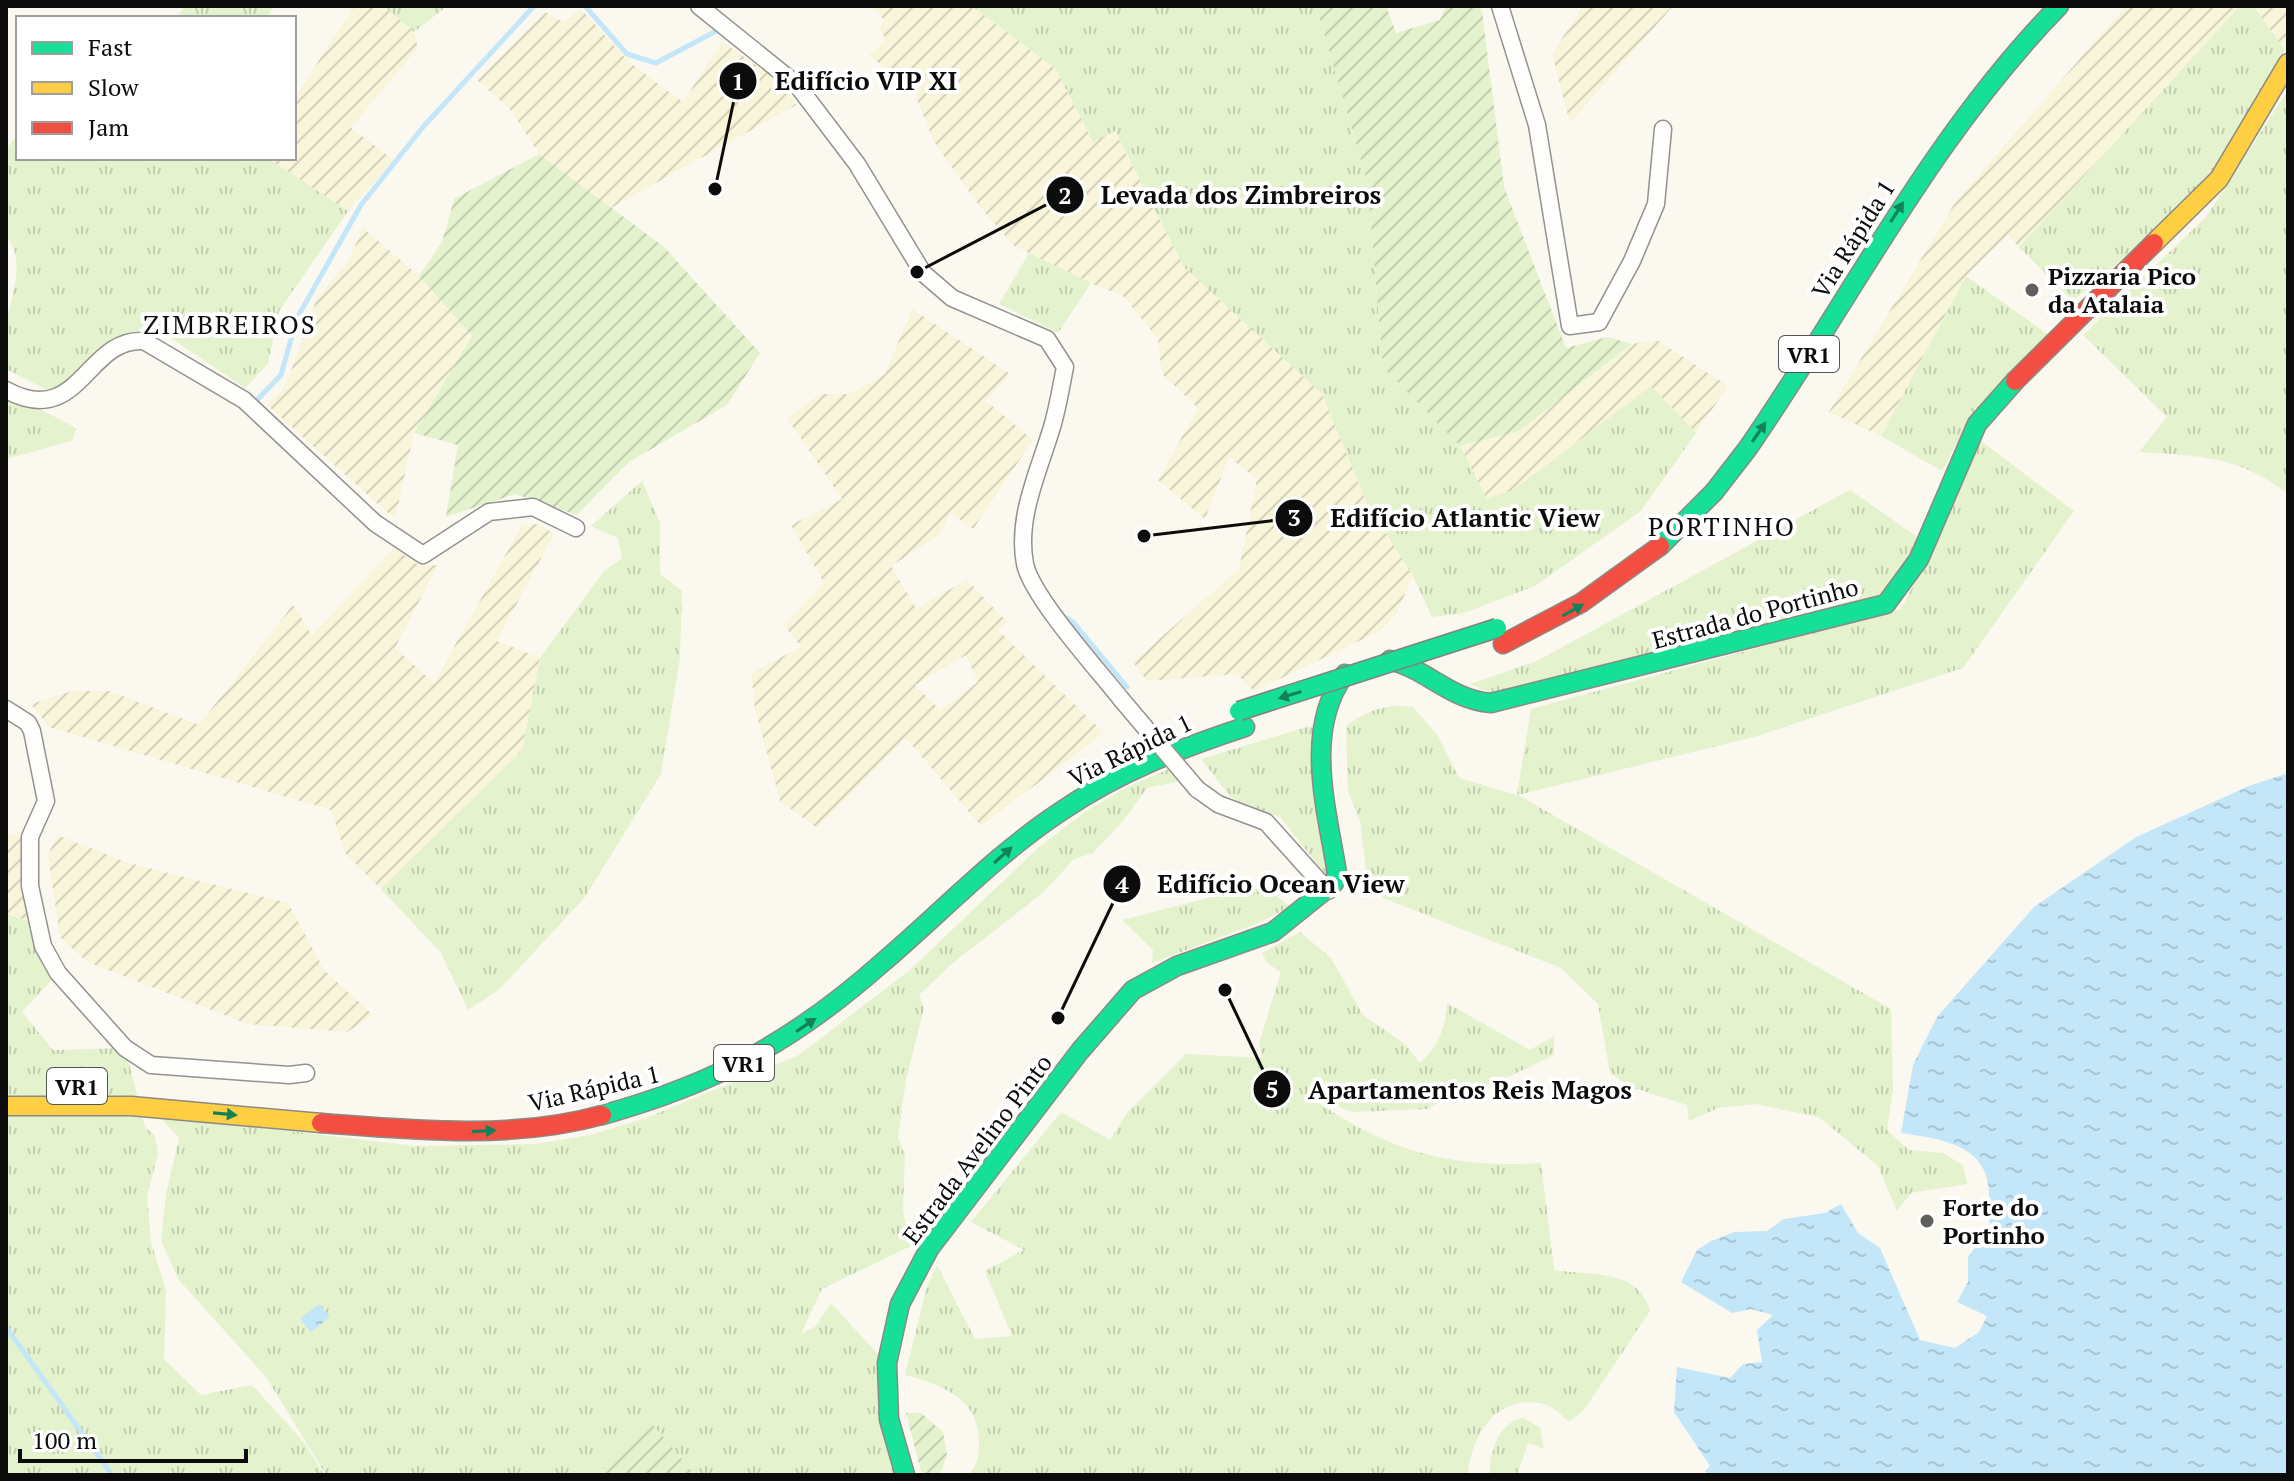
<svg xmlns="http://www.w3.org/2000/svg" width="2294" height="1481" font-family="'PT Serif',serif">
  <defs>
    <pattern id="farmland-furrows" width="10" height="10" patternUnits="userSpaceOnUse" patternTransform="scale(2)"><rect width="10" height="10" fill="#f9f5db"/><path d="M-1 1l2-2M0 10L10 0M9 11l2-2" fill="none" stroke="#d4d1bb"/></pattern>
    <pattern id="grass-tufts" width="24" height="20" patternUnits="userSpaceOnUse" patternTransform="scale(2)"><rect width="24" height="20" fill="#e4f2ce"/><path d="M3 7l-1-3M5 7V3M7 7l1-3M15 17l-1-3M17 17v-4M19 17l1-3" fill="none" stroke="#c2ceb0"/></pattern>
    <pattern id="garden-furrows" width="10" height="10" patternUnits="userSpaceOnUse" patternTransform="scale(2)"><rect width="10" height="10" fill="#e4f2ce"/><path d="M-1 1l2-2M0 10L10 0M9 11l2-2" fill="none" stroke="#c2ceb0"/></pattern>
    <pattern id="water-ripples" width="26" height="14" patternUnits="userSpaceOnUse" patternTransform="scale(2)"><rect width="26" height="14" fill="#c3e6f8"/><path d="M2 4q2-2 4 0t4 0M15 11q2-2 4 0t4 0" fill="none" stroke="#a6c4d3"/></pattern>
  </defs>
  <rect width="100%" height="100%" fill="#fbf8f0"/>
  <!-- farmland -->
  <path fill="url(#farmland-furrows)" fill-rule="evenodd" d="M354,6h30l30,26 4,16 -67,80 43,32 -46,51 -81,-53h27v-59z
    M871,6h101l84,63 37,73 21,-12 70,137 138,127 45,109 46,73 -17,38 -16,17 -126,60 -17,-17 -90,7 -14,-19 106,-93 18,-90 -28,-22 -24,62 -47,-39 40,-72 -36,-34 -4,-35 -35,-43 -44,-17 -66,-34 -32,-37 -47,-66 -20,-50 -45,-37 17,-16 -7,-10 6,-8z
    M1583,6h90l-103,117 -18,-69z
    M2126,6h114l-221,241 -11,-12 -42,41 -85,160 -52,-24 127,-211z
    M2253,6h35v42l-3,2z
    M581,9l48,53 54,40 39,-60 62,42 12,21 -185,103 -72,-54 -29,-45 -33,-29 68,-68 18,10z
    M363,228l56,48 53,60 -58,97 -19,86 -128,-114 15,-15 9,-19 26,-73 31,-36z
    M912,309l98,65 -24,27 47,39 -60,89 -22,-16 -12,22 -48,31 25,42 51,-28 40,42 -9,8 106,103 -123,93 -75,-88 -89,90 -37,-27 -25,-92 -4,-36 50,-26 -17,-22 40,-42 -33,-58 51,-26 -55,-81 33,-24h29l36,-20zM966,655l12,27 -38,28 -25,-25z
    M1657,340l71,46 -32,47 -45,-46 -138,103 -26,9 -27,-53 59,-15 113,-87z
    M538,524l16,10 -57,107 43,17 -18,92 -141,139 -36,-36 -14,-43 -282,-83 -18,-23 41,-13h37l90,34 94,-120 19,30 82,-87 26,18 18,-1 -43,83 39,35 88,-158z
    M6,834l18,1 -4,41 9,45 -23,-7z
    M57,835l72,28 159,40 36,67 49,45 -26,17 -99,-8 -161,-62 -27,-25 -12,-82z"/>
  <!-- grass -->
  <path fill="url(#grass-tufts)" d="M185,6h89l-8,12h-90z
    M384,6h63l-33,26z
    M972,6h344l51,175 16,186 77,79 27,53 26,-9 138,-104 45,47 -55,78 -106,75 -71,27 -32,4 -19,-41 -46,-73 -45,-109 -138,-127 -69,-136 -22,11 -37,-73z
    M2240,6h13l32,44 -72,121 -45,50 -95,80 -54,-54z
    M2288,90v404c-50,-39 -89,-38 -149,-42l28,-35 -84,-82 123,-118z
    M18,134v24h249l81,53 -69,100 -11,53 -23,24 -98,-66 -60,57 -34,14 -47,-24c0,-14 -3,-32 0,-46 5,-25 21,-64 0,-87v-87z
    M1029,253l62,30 -33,50 -59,-29z
    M1966,276l84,60 -77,77 -31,58 -61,-35z
    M6,392l65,33 5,4 -4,12 -66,18z
    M1977,438l97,73 -111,157 -209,69 -236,58 373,214 2,79 -6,42 22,20 34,3 20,12 4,19 -56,9 -14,18 -19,-45 -59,-49 -64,-13 -37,4 -29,13 -2,-16 -56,-18 -21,-14 -12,-69 -37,-36 -183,-72 -12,-26 -6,-49 -12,-30 -2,-65c20,-15 40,-23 67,-19l25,29 21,42 58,17 14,-86 370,-100 45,-86z
    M642,481l18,42v51l22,17 -2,67 -19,116 -76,123 -85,92 -32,21 -27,-57 -60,-64 141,-139 18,-92 64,-87 18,-13 -4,-20 -27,-12z
    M1850,490l66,46 -2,18 -37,44 -384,96 -23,-10 67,-23z
    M1320,723l-9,44 17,106h-4l-44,-56 -37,-12 -14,-10 -28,-36z
    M1176,766l11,14 -40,8 -24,33 -30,32 -19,6 -30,33 -90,70 -35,33 5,13 -18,72 -8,57 7,18 -2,56 8,35 -89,43 -21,45 14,-7 16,-24 54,59 18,113h-208l-42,-49 -56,49h-271l-60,-98 -88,-98 -17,-39 5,-46 13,-56 -20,-22 257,30 119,-2 55,-9 56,-17 153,-63 112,-86 127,-121 48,-37 43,-25z
    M1262,884l28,23 -34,17 -104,39 1,-13 -31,-30z
    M6,914l31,10 21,49 -36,39 31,38 72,-2 20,79 10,9 3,18 -11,42 4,46 15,48 -2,69 37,36 51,-10 51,56 21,34h-318z
    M1300,932l31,26 32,57 42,29 15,19c18,-17 26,-35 27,-60l83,47 24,-14v19l-50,24 -57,17 -19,13 -75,3 -45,-17c75,55 141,74 233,68l13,107c36,6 85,-2 96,41l-66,99 -15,12c-7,-6 -16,-16 -25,-18 -48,-11 -71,30 -77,71h-499c8,-7 11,-18 11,-29 2,-46 -35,-61 -74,-71l22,-89 10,-21 38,74 37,-3 -27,-65 39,-21 -53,-28 90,-110 49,28 17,-27 59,-59 77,4 -4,-15 22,-71 -14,-9 -5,-10z
    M1523,1418l17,9 4,22 -16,-6 -11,32h-27c-1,-22 9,-53 33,-57z"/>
  <!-- garden -->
  <path fill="url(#garden-furrows)" d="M1316,6h70l10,27 44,-13 6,-14h32l4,5 22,176 62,161 41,-11 25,7 -113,87 -59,15 -77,-79 -16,-186z
    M539,154l125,93 96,106 -33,52 -98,57 -52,53 -62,-21 -69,23 12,-72 -44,-12 58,-97 -53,-60 23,-34 12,-43z
    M906,1413h15l22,19 4,23 -7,20h-18z
    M653,1425l42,50h-98z"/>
  <!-- water -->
  <path fill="url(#water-ripples)" d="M2288,773v702h-581l-2,-4 5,-5 -36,-54 3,-45 53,11 13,-14 19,-2 -5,-32 16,-15 -22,-6 -19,4 -51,-31 16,-32 14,-9 23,-9 33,-1 17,-12 41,-6 16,-9 17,29 22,15 40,92 35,8 24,-16 8,-16 -30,-14 11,-20v-25l23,-31c-5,-13 -2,-17 -2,-30 1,-52 -49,-57 -88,-63l12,-68 24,-48 97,-110 102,-70 113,-51z
    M319,1304l11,13 -19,15 -11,-13z"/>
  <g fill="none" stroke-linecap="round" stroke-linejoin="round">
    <!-- stream -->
    <path stroke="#c3e6f8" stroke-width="5" d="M585,6l42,48 29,9 64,-34
      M258,399l23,-24 16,-57 64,-113 62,-78 111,-121
      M1061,615l12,7 54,65
      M6,1327l106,148"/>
    <!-- street casing -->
    <g stroke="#94928f" stroke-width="19">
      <path id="street" d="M699,6l98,79 60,79 66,109 29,25 95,41 18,28c-4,20 -7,40 -13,60 -13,44 -36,90 -27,137 7,33 73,106 96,135
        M1500,6l37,119 33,201 29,-4 33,-61 24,-57 7,-75
        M6,390c74,40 80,-53 138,-49l100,59 131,123 48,32 66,-43 44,-5 43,21
        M6,709l22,14 4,8 14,70 -16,36v49l13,60 15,27 67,75 26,17 138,10 17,-2
        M1197,789l21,15 48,18 62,69"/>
    </g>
    <!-- fast casing -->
    <g stroke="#8a8985" stroke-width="21">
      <path id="fast" d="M1660,546l54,-54 34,-44c103,-149 183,-311 311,-442
        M1390,660c38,10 61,40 101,43l395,-99 33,-45 58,-135 38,-43
        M602,1115c113,-31 192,-74 280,-152 60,-51 115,-110 181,-153 56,-38 118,-62 182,-83
        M905,1475l-16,-56 -2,-56 13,-59 29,-55 151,-198 53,-61 44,-24 96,-34 61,-49 3,-10c-10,-63 -34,-143 8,-199"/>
    </g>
    <!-- slow casing -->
    <g stroke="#8a8985" stroke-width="21">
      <path id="slow" d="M2154,243l65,-64 69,-116
        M6,1106h125l190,17"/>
    </g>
    <!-- jam casing -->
    <g stroke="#8a8985" stroke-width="21">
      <path id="jam" d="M2015,381l139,-138
        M1503,644l78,-41 79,-57
        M321,1123c91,7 192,17 281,-8"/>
    </g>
    <!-- street -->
    <use href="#street" stroke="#fefefd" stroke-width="16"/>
    <!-- fast -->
    <use href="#fast" stroke="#16e098" stroke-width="18"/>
    <!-- slow -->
    <use href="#slow" stroke="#ffcf43" stroke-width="18"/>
    <!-- jam -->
    <use href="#jam" stroke="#f24e42" stroke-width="18"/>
    <!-- street-bridge casing -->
    <g stroke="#94928f" stroke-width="19" stroke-linecap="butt">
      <path id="street-bridge" d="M1121,699l76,90"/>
    </g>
    <!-- fast-bridge casing -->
    <g stroke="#81807c" stroke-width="21" stroke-linecap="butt">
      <path id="fast-bridge" d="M1239,711l258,-83"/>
    </g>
    <!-- street-bridge -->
    <use href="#street-bridge" stroke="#fefefd" stroke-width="16"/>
    <!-- fast-bridge -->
    <use href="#fast-bridge" stroke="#16e098" stroke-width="18"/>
  </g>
  <!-- one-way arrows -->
  <defs><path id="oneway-solid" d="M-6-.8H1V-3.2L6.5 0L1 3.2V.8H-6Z" transform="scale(2)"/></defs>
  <g fill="#128159">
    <use href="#oneway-solid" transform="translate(1897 212) rotate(-57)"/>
    <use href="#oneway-solid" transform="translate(1759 432) rotate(-55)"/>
    <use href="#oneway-solid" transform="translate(1573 610) rotate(-29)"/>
    <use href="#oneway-solid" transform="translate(1290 695) rotate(163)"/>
    <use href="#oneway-solid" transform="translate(1003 855) rotate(-42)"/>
    <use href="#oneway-solid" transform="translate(806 1025) rotate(-34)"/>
    <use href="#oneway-solid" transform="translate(225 1114) rotate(5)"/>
    <use href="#oneway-solid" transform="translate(484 1131) rotate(-3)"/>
  </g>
  <!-- markers -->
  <g fill="#605f5c" stroke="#fff" stroke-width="3">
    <circle cx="2032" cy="290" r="8"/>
    <circle cx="1927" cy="1221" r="8"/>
  </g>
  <g text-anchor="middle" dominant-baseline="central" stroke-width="8" stroke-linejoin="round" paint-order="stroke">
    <!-- shield labels -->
    <g fill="#fff" stroke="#555" stroke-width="2">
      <rect x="1779" y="336" width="60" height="36" rx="6"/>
      <rect x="714" y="1045" width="60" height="36" rx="6"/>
      <rect x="47" y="1068" width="60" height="36" rx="6"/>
    </g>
    <g font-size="22" font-weight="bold" fill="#0c0c0c">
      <text x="1809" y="354">VR1</text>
      <text x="744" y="1063">VR1</text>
      <text x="77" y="1086">VR1</text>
    </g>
    <!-- street labels -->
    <g font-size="24" fill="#0c0c0c" stroke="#fff">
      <text transform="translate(1853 239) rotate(-58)">Via Rápida 1</text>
      <text transform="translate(1755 613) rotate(-15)">Estrada do Portinho</text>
      <text transform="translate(1130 750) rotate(-26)">Via Rápida 1</text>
      <text transform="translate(594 1088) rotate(-13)">Via Rápida 1</text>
      <text transform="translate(977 1149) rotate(-53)">Estrada Avelino Pinto</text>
    </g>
    <!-- poi labels -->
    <g font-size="24" font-weight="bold" fill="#0c0c0c" stroke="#fff" text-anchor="start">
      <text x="2048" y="276">Pizzaria Pico<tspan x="2048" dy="28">da Atalaia</tspan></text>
      <text x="1943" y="1207">Forte do<tspan x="1943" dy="28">Portinho</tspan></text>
    </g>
    <!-- neighbourhood labels -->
    <g font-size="26" letter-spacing="2" fill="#0c0c0c" stroke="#fff">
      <text x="230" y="324">ZIMBREIROS</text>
      <text x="1722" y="526">PORTINHO</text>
    </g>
  </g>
  <!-- callouts -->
  <path fill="none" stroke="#0c0c0c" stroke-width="3" d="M715 189L738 81M917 272L1065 195M1144 536L1294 518M1058 1018L1122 884M1225 990L1272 1089"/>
  <g fill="#0c0c0c" stroke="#fff" stroke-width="3">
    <circle cx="715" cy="189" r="8"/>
    <circle cx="917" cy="272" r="8"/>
    <circle cx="1144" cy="536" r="8"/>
    <circle cx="1058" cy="1018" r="8"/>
    <circle cx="1225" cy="990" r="8"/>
    <circle cx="738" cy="81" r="20"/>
    <circle cx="1065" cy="195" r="20"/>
    <circle cx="1294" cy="518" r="20"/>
    <circle cx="1122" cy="884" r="20"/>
    <circle cx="1272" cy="1089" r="20"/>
  </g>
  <g font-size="24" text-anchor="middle" font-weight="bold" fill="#fff">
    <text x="738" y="90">1</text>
    <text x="1065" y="204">2</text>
    <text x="1294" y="526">3</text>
    <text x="1122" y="893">4</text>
    <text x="1272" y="1098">5</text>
  </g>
  <g font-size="26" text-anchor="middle" font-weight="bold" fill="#0c0c0c" stroke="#fff" stroke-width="8" stroke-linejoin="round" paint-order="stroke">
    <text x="866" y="90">Edifício VIP XI</text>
    <text x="1241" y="204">Levada dos Zimbreiros</text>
    <text x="1465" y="527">Edifício Atlantic View</text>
    <text x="1281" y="893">Edifício Ocean View</text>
    <text x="1470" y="1099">Apartamentos Reis Magos</text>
  </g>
  <!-- border -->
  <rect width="2294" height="1481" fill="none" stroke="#0c0c0c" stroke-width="16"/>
  <!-- legend -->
  <rect x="16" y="16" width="280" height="144" fill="#ffffff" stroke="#9e9e9e" stroke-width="2"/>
  <rect x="32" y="42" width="40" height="12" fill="#16e098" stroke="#9e9e9e" stroke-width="2"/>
  <text x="88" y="56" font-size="24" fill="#0c0c0c">Fast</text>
  <rect x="32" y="82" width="40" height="12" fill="#ffcf43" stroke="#9e9e9e" stroke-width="2"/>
  <text x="88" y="96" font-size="24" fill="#0c0c0c">Slow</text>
  <rect x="32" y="122" width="40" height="12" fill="#f24e42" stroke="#9e9e9e" stroke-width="2"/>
  <text x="88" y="136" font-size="24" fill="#0c0c0c">Jam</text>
  <!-- scale -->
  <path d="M20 1449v12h226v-12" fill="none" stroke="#0c0c0c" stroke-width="4"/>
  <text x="32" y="1449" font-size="24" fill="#0c0c0c" stroke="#ffffff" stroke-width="6" paint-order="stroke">100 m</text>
</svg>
